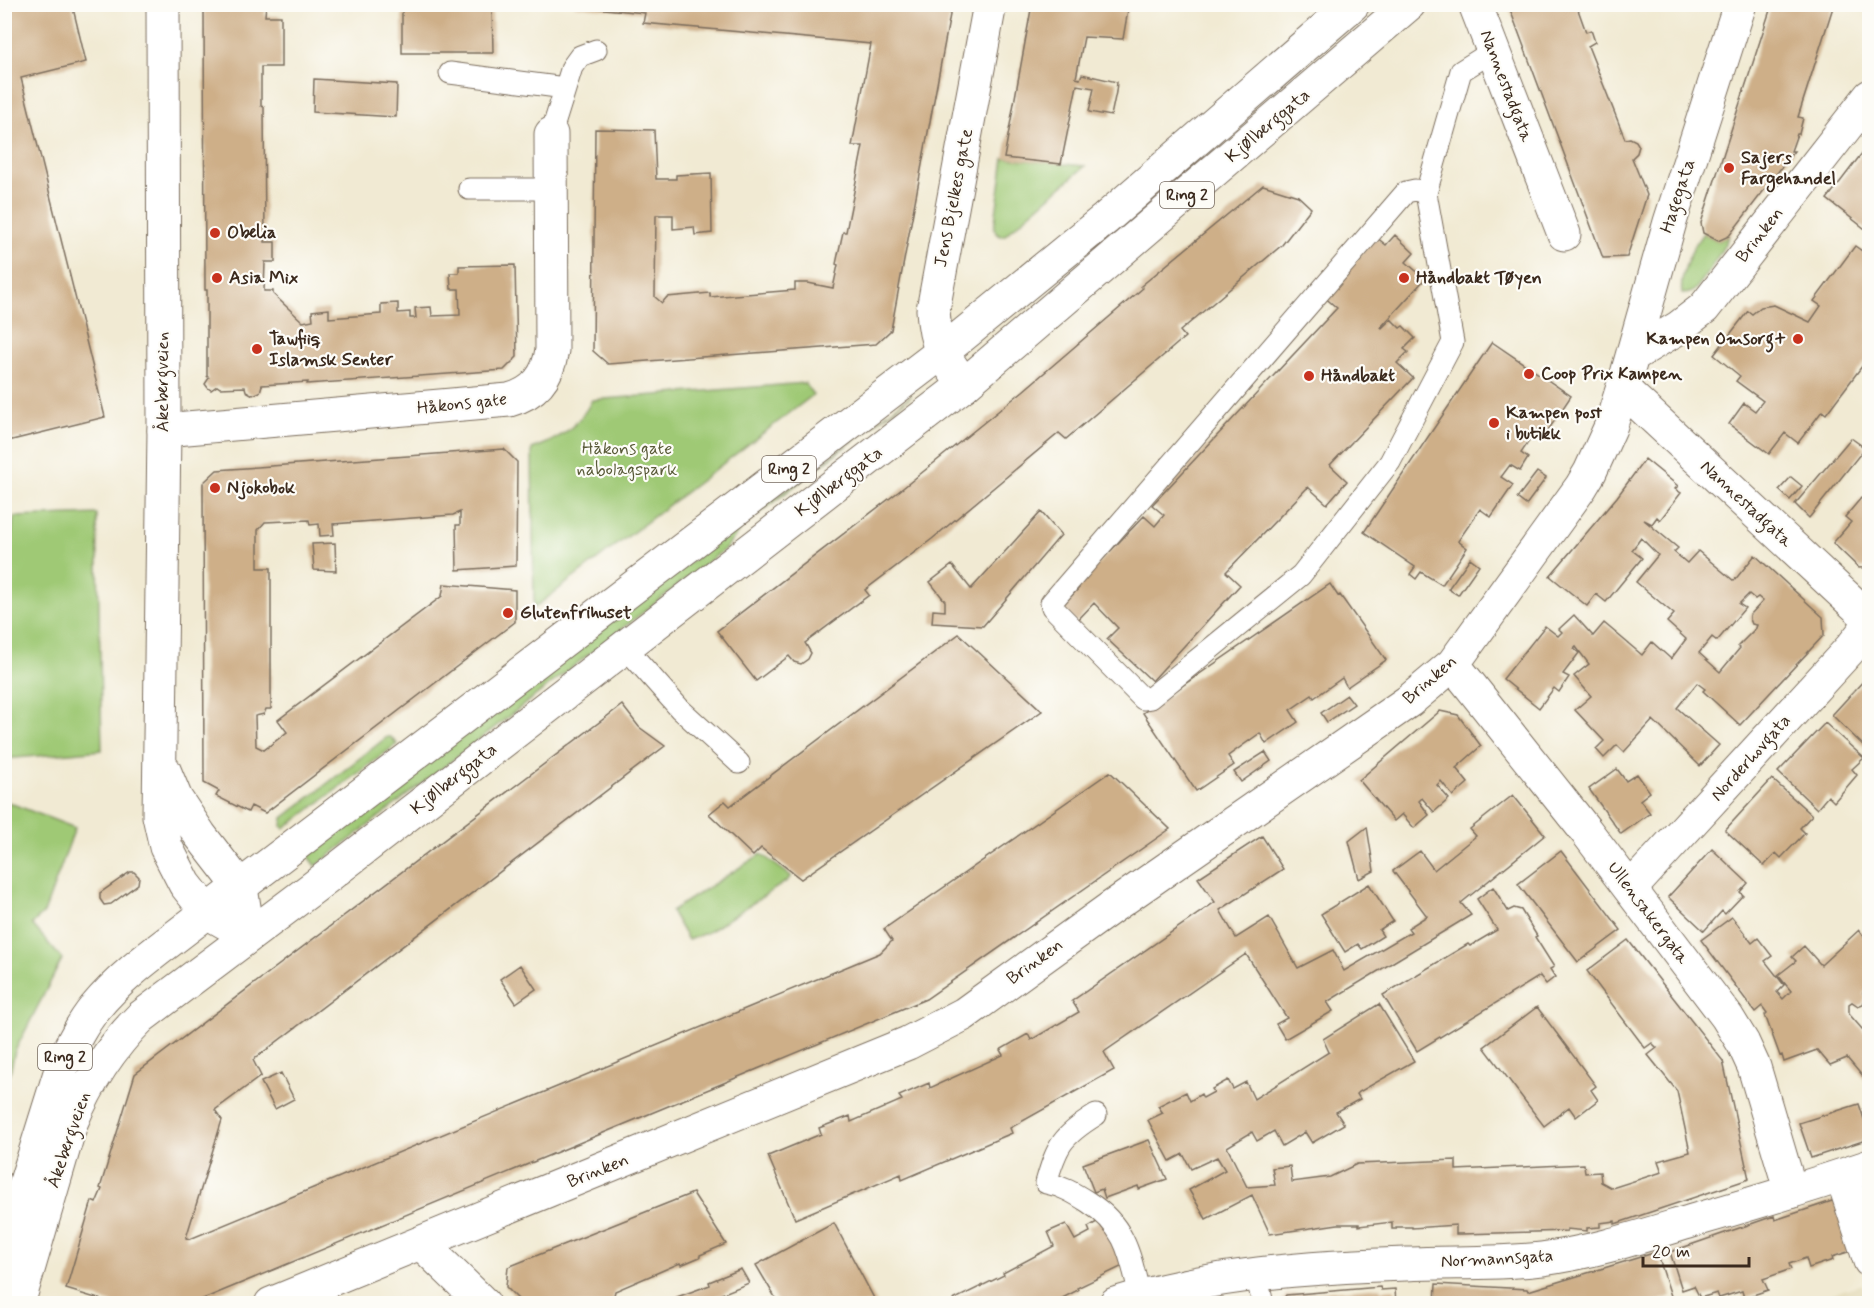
<svg xmlns="http://www.w3.org/2000/svg" width="1874" height="1308" font-family="Mynerve,sans-serif">
  <rect width="100%" height="100%" fill="#fdfcf7"/>
  <filter id="ink" filterUnits="userSpaceOnUse"><feTurbulence type="fractalNoise" baseFrequency=".0167" numOctaves="2"/><feDisplacementMap in="SourceGraphic" scale="12" xChannelSelector="R" yChannelSelector="G"/><feConvolveMatrix kernelMatrix="1 2 1 2 8 2 1 2 1" color-interpolation-filters="sRGB"/></filter>
  <filter id="wash" filterUnits="userSpaceOnUse"><feTurbulence type="fractalNoise" baseFrequency=".008" numOctaves="4" result="noise"/><feDisplacementMap in="SourceGraphic" scale="24" xChannelSelector="R" yChannelSelector="G"/><feGaussianBlur stdDeviation="1.35" result="paint"/><feColorMatrix in="noise" values="0 0 0 0 0 0 0 0 0 0 0 0 0 0 0 0 0 1.4 0 .05"/><feComposite in="paint" operator="in"/></filter>
  <g filter="url(#wash)">
    <rect width="100%" height="100%" fill="#f1ead3"/>
    <!-- built -->
    <path fill="#e4dbba" d="M1862,1284l7,19h-67z"/>
    <!-- green -->
    <path fill="#9fc975" stroke="#6d7a4a" stroke-width="1.5" d="M1004,158l81,8 -80,69 -4,1 -4,-2 -3,-6z
      M1703,233l15,8 11,-5c-6,13 -27,48 -37,56 -4,2 -6,2 -10,2 -3,-20 10,-46 21,-61z
      M805,383l8,12 -279,213 -2,-159c27,-9 47,-23 60,-49z
      M912,395l-169,131 -17,22 -410,318 -11,-15z
      M97,514l5,236 -97,9 -1,-169 10,-73z
      M387,737h4l6,7 -113,85 -2,-3 1,-8z
      M5,801l70,27 -31,85 -12,11 30,35 -47,92 -10,42z
      M761,854l30,22 -4,5 -79,51 -20,8 -17,-29z"/>
    <g id="blocks">
      <!-- building -->
      <path fill="#ceaf88" fill-rule="evenodd" d="M4,4h68l14,58 -65,16 84,339 -101,25z
        M204,4h62l-1,12h16v51h-20v39l3,1 1,135h10v20h-10l-1,29h9v3l30,28 10,-2 -1,-9 17,-2v9l52,-4v-10l17,-1v10l12,-1v6h6l-1,-10 16,-1 1,9 28,-1 -1,-26h-8l-1,-16h9v-7l56,-1 2,92 -13,13 -197,14 1,-2 -46,3 -2,7 -7,3 -7,-4 -1,-4 -25,1 -3,-2 -6,4 -3,-2 -3,-4 4,-6 -2,-2v-86h-2z
        M402,4h90l1,49h-91z
        M574,4h378l-61,326 -15,14 -268,20 -15,-13 2,-222 59,1 2,49h20v-4l35,-2 1,60 -17,2 -1,-8 -21,2v-14h-17l-1,82 7,6 5,-6 43,-4v4l85,-7v-7h13l25,5 5,-23 -2,-1 7,-32h3l17,-86h-11l19,-102 -228,-21 2,-10 -71,-7z
        M1032,4h97l-6,35 -39,-2 -8,41 4,1 2,-5 35,8 -1,10 -5,24 -22,-4 5,-24 -17,-3 -16,79 -57,-6z
        M1508,4h68l10,28 5,-2 4,12 -7,4 37,93 5,-1 6,3 3,5 -2,7 -5,5 15,37 -20,62 -24,1z
        M1772,4h62l-36,113 5,1 -4,16h-2l-6,17h3l-65,85 -11,5 -15,-8 -2,-10z
        M314,79l83,5 -1,33 -83,-5z
        M1869,144v88l-42,-33z
        M1263,185l35,11 13,12 -29,37 -102,86 5,6 -119,102 -7,-6 -127,106 -67,51 4,5 -64,48 6,10 -3,6 -7,5 -7,-2 -5,-6 -33,25 -39,-50 181,-139 125,-101 120,-103 -2,-2z
        M1395,235l19,18 -8,9 19,17 -44,48 1,1 9,-9 9,9 3,-2 12,12 -11,11 4,3 -11,11 16,15 -83,87 17,16 -20,23 -19,-17 -82,85 14,13 -88,96 -45,-42 11,-11 -24,-25 -18,19 -15,-15 18,-19 -2,-2 67,-70 11,10 9,-11 -12,-10 185,-197 -15,-13 54,-58 10,8z
        M1855,246l14,10v101l-43,57 -4,-3 -24,32 -13,-10 -16,21 -40,-30 15,-21 11,8 8,-10 -27,-20 4,-5 -26,-21 34,-44 4,3 9,-7 13,-2 36,17 11,-16 -7,-5z
        M1492,342l79,54 -26,39 -8,-6 -16,24 7,5 -8,13 -10,-6 -9,12 12,8 -22,32 -11,-8 -22,32 9,7 -25,37 -21,-13 -5,7 -6,-5 5,-7 -51,-35z
        M1851,438l14,10 -56,70 -14,-14z
        M504,449l13,13 -1,104 -59,4 -1,-45h4v-13l-7,3 -120,9 1,11 -14,1 -1,-12 -9,1 -1,-5 -44,2 -7,8v38h13v141h-5l-2,5 -9,2 1,30 8,4 23,-18 -9,-12 164,-124 2,-12 71,6v32l-250,191 -14,-7 -3,6 -32,-16 3,-5 -15,-8 -1,-300 14,-13z
        M1645,459l33,27 -3,3 6,4 -21,27 -3,-3 -5,7 -8,-4 34,28 -4,4 13,11 11,-12 36,30 21,-26 68,62 1,18 -84,90 -37,-34 2,-2 -8,-6 -20,25 42,37 -19,21 -47,-46 -29,32 -7,-7 -13,13 -8,-9 8,-8 -29,-31 16,-14 -17,-20 15,-12 -13,-17 -2,2 5,4 -16,21 6,3 -10,15 -5,-4 -15,20 -36,-29 42,-53 13,10 4,-4 -3,-3 15,-14 19,21 11,-13 38,32 10,-13 19,17 15,-20 -19,-17 7,-8 -38,-32 22,-27 -17,-17 -9,12 10,8 -36,44 -10,-8 -9,12 -37,-30 67,-79zM1749,594l6,5 3,-2 5,4 -13,14v4l2,5 5,1 -1,3 -18,18 2,2 -20,24 -21,-19 13,-16 5,4 28,-33 -6,-4z
        M1537,472l9,6 -20,27 -9,-7z
        M1791,477l11,9 -12,14 -11,-10z
        M1861,498l5,4 3,-4v69l-10,1 -26,-25 18,-21 -6,-5z
        M1041,512l20,23 -78,91 -51,-3 1,-13 12,1v-10l-15,-19 22,-17 19,24z
        M335,543l1,28 -22,-1 -2,-26z
        M1470,558l9,7 -21,30 -10,-6z
        M1330,584l8,12 2,-1 46,65 -39,27 -5,-9 -28,20 -2,-3 -22,15 8,12 -32,22 -6,-11 -32,23 6,9 -38,26 -53,-78z
        M959,634l83,77 -241,168 -40,-31 -8,8 -44,-42 16,-13 5,5z
        M1867,677h2v74l-37,-36z
        M1347,695l7,9 -27,18 -6,-9z
        M622,705l17,22 26,19 -412,314 8,16 -46,34 7,10 -36,118 4,1 690,-286 12,-12 -8,-12 226,-157 60,57 -244,170 -735,305h-76l-49,-15 26,-88 4,2 6,-14 -2,-1 35,-114z
        M1440,711l18,4 23,31 -25,22 12,15 -15,13 -12,-15 -4,4 12,14 -15,13 -12,-14 -3,3 10,14 -15,13 -12,-14 -8,7 -35,-41z
        M1825,723l39,35 -12,11 5,6 -23,27 -6,-6 -11,13 -39,-37z
        M1265,752l6,9 -30,21 -7,-10z
        M1617,769l9,12 11,-7 13,18 -10,8 10,13 -29,21 -32,-45z
        M1772,779l40,36 -12,13 5,5 -24,25 -5,-5 -12,13 -39,-36z
        M1513,795l32,40 -84,68 10,12 -144,87 6,9 -48,28 -9,-15 11,-6 -41,-64 -142,98 10,18 -104,58 2,5 -110,47 -1,-6 -106,45 -27,-63 53,-22 -2,-6 31,-12 1,6 51,-22 -3,-4 30,-13 1,5 73,-33 -3,-5 28,-16 3,6 48,-28 -7,-11 143,-99 -17,-24 64,-42 21,33 -63,41 16,28 33,-21 29,51 35,-18 11,21 67,-39 -3,-4 19,-12 -34,-45 27,-20 14,19 42,-34 -6,-7z
        M1367,827l7,44 -15,8 -10,-38z
        M1712,849l36,34 -8,9 3,3 -18,19 -3,-3 -18,20 -36,-34z
        M1561,851l60,79 -43,32 -60,-78z
        M130,872h4l5,5 -1,7 -27,20 -7,1 -4,-6v-6z
        M1369,884l24,37 -14,9 4,6 -21,13 -4,-5 -13,8 -24,-38z
        M1493,887l15,24 6,-3 7,2 16,26 -2,1 19,30 -4,2 5,8 -9,7 -6,-8 -123,75 -34,-56 85,-51 2,2 27,-16 -20,-31z
        M1732,917l20,26 6,-5 14,18 -7,5 19,24 -7,7 6,7 8,-8 -13,-16 18,-14 -4,-4 12,-11 17,19 38,-35 10,13v48l-6,2 3,5 -3,6 -5,2 -6,-4 -3,2v10l20,23v47l-22,-26 -17,7 -13,-15 -33,12 -2,-7 -2,1 -15,-41 2,-2 -5,-7 -7,6 -54,-72z
        M1628,940l95,121 26,118 -134,45v-3l-15,2v4l-13,1v3l-20,-2v2l-106,3h-5v-9l-44,3v-1h-16v2h-4v-7l-33,4v-2h-21l-68,10 -18,-39 -46,24 -17,-29 36,-20 -8,-13 -26,12 -8,-15 -13,7 -22,-41 15,-7 -5,-7 28,-14 4,9 11,-7 2,4 11,-6 -2,-3 16,-9 5,9 13,-7 8,17 75,-47 -6,-13 56,-35 35,57 -55,31 -2,2 3,5 -24,13 8,12 -32,19 -7,-11 -23,14 -8,-15 -17,10 -5,-9 -25,15 20,40 28,-2 -3,-17 18,-2 2,16 38,-5 27,-13 99,-4v10l128,-6 1,9 15,-1 1,10 11,6 50,-16 -4,-11 32,-9 -13,-61 -29,-36 9,-7 -5,-5 -7,5 -58,-77z
        M520,965l16,24 -20,14 -16,-24z
        M1537,1007l59,79 -5,4 7,10 -22,17 -7,-10 -25,19 -60,-79z
        M281,1073l13,26 -19,10 -14,-27z
        M1859,1104l5,15 4,-1 1,3v18l-58,19 -12,-35z
        M1149,1140l18,39 -28,10 -1,-3 -33,12 -3,-9 -8,3 -11,-28z
        M693,1193l33,51 -26,11v2l-19,8 -1,-2 -65,28 -3,13h-89l-17,-17 2,-20z
        M1835,1200l16,51 -19,6 1,3 -24,8 -3,-10 -17,6 2,5 -28,10 5,11 -24,8 -2,-7 -23,7 -2,-5 -17,5 -6,-12 -12,4 -12,-38 104,-36 1,4z
        M1102,1219l23,46 -48,23 1,2 -27,14h-96l-2,-4 51,-25 -1,-2 51,-27 -6,-14 18,-8 9,16 15,-8 -2,-5z
        M834,1223l43,81h-98l-23,-39z
        M1657,1252l14,44 -21,8h-215l1,-20 91,5 1,2z
        M741,1269l8,14 -52,21h-17l-3,-7 33,-12 -1,-3z
        M1380,1287l1,3 14,-1 1,15h-116l6,-9z
        M724,1294l5,10h-27z"/>
    </g>
  </g>
  <g filter="url(#ink)">
    <use href="#blocks" fill-opacity="0" stroke="#7b6d5d" stroke-width="1.5"/>
    <g fill="none" stroke-linecap="round" stroke-linejoin="round">
      <!-- service casing -->
      <g stroke="#7b6d5d" stroke-width="23">
        <path id="service" d="M450,73l115,15
          M551,134l21,-67 8,-11 16,-6
          M469,189h82
          M1426,193l-11,-3 -9,2 -355,411 1,4 91,92 7,-1 151,-123 89,-113 63,-120 -27,-149 35,-122 32,-20
          M625,647l55,62 59,54
          M1096,1115c-34,21 -39,30 -50,68 16,3 28,10 42,19 38,24 42,53 52,94
          M1256,1274l7,30"/>
      </g>
      <!-- minor casing -->
      <g stroke="#7b6d5d" stroke-width="35">
        <path id="minor" d="M1475,4l89,230
          M1633,355l45,-27 26,-20 166,-212
          M964,385c-20,-28 -29,-39 -31,-75l57,-306
          M1623,389l247,230
          M164,430l345,-30c26,-7 39,-24 43,-50l-1,-216
          M1453,664l133,167 141,186 16,26 11,24 37,125
          M1630,889l221,-241 19,-24
          M1842,1176l28,85
          M421,1243l63,61
          M271,1304l637,-261 56,-29 148,-107 297,-206 44,-37 128,-177 9,-15 20,-44 17,-54 43,-152 70,-218
          M1115,1304c93,-30 193,-37 291,-40 45,-2 92,0 136,-5 52,-7 100,-23 150,-38 59,-17 119,-35 178,-55"/>
      </g>
      <!-- tertiary casing -->
      <g stroke="#7b6d5d" stroke-width="35">
        <path id="tertiary" d="M163,4l1,426 -5,386 7,31 19,37 22,28 41,23
          M164,770l12,29 24,36 41,53 4,25"/>
      </g>
      <!-- primary casing -->
      <g stroke="#7b6d5d" stroke-width="35">
        <path id="primary" d="M4,1252l60,-192c9,-18 18,-36 31,-52 31,-38 74,-65 112,-96l734,-559 164,-134 248,-215
          M18,1304l53,-181c17,-41 39,-75 70,-106l173,-130 650,-502 445,-381"/>
      </g>
      <!-- service -->
      <use href="#service" stroke="#fff" stroke-width="21"/>
      <!-- minor -->
      <use href="#minor" stroke="#fff" stroke-width="33"/>
      <!-- tertiary -->
      <use href="#tertiary" stroke="#fff" stroke-width="33"/>
      <!-- primary -->
      <use href="#primary" stroke="#fff" stroke-width="33"/>
    </g>
  </g>
  <!-- markers -->
  <g fill="#c8321e" stroke="#fdfcf7" stroke-width="2">
    <circle cx="1729" cy="168" r="6"/>
    <circle cx="215" cy="233" r="6"/>
    <circle cx="217" cy="278" r="6"/>
    <circle cx="1404" cy="278" r="6"/>
    <circle cx="1798" cy="339" r="6"/>
    <circle cx="257" cy="349" r="6"/>
    <circle cx="1529" cy="374" r="6"/>
    <circle cx="1309" cy="376" r="6"/>
    <circle cx="1494" cy="423" r="6"/>
    <circle cx="215" cy="488" r="6"/>
    <circle cx="508" cy="613" r="6"/>
  </g>
  <g text-anchor="middle" dominant-baseline="central" stroke-width="4.5" stroke-linejoin="round" paint-order="stroke">
    <!-- shield labels -->
    <g fill="#fdfcf7" stroke="#75695f" stroke-width="1.5">
      <rect x="1160" y="182" width="54" height="26" rx="4.5"/>
      <rect x="762" y="456" width="54" height="26" rx="4.5"/>
      <rect x="38" y="1044" width="54" height="26" rx="4.5"/>
    </g>
    <g font-size="16" font-weight="bold" fill="#3b2a1e">
      <text x="1187" y="195">Ring 2</text>
      <text x="789" y="469">Ring 2</text>
      <text x="65" y="1057">Ring 2</text>
    </g>
    <!-- street labels -->
    <g font-size="18" fill="#3b2a1e" stroke="#fdfcf7">
      <text transform="translate(1506 86) rotate(69)">Nannestadgata</text>
      <text transform="translate(1268 126) rotate(-40)">Kjølberggata</text>
      <text transform="translate(1678 196) rotate(-72)">Hagegata</text>
      <text transform="translate(954 198) rotate(-79)">Jens Bjelkes gate</text>
      <text transform="translate(1760 235) rotate(-52)">Brinken</text>
      <text transform="translate(163 382) rotate(-90)">Åkebergveien</text>
      <text transform="translate(462 404) rotate(-6)">Håkons gate</text>
      <text transform="translate(839 482) rotate(-37)">Kjølberggata</text>
      <text transform="translate(1746 504) rotate(43)">Nannestadgata</text>
      <text transform="translate(1430 680) rotate(-41)">Brinken</text>
      <text transform="translate(1751 758) rotate(-48)">Norderhovgata</text>
      <text transform="translate(454 779) rotate(-38)">Kjølberggata</text>
      <text transform="translate(1648 913) rotate(53)">Ullensakergata</text>
      <text transform="translate(1035 962) rotate(-36)">Brinken</text>
      <text transform="translate(69 1140) rotate(-71)">Åkebergveien</text>
      <text transform="translate(598 1171) rotate(-22)">Brinken</text>
      <text transform="translate(1497 1259) rotate(-3)">Normannsgata</text>
    </g>
    <!-- poi labels -->
    <g font-size="18" font-weight="bold" fill="#3b2a1e" stroke="#fdfcf7" text-anchor="start">
      <text x="1741" y="158">Sajers<tspan x="1741" dy="21">Fargehandel</tspan></text>
      <text x="227" y="233">Obelia</text>
      <text x="229" y="278">Asia Mix</text>
      <text x="1416" y="278">Håndbakt Tøyen</text>
      <text x="269" y="339">Tawfiiq<tspan x="269" dy="21">Islamsk Senter</tspan></text>
      <text x="1786" y="339" text-anchor="end">Kampen Omsorg+</text>
      <text x="1541" y="374">Coop Prix Kampen</text>
      <text x="1321" y="376">Håndbakt</text>
      <text x="1506" y="413">Kampen post<tspan x="1506" dy="21">i butikk</tspan></text>
      <text x="227" y="488">Njokobok</text>
      <text x="520" y="613">Glutenfrihuset</text>
    </g>
    <!-- park labels -->
    <g font-size="18" fill="#595a38" stroke="#fdfcf7">
      <text x="627" y="449">Håkons gate<tspan x="627" dy="21">nabolagspark</tspan></text>
    </g>
  </g>
  <!-- margin -->
  <rect width="1874" height="1308" fill="none" stroke="#fdfcf7" stroke-width="24"/>
  <!-- scale -->
  <path d="M1643 1257v9h106v-9" fill="none" stroke="#3b2a1e" stroke-width="3"/>
  <text x="1652" y="1257" font-size="18" fill="#3b2a1e" stroke="#fdfcf7" stroke-width="4.5" paint-order="stroke">20 m</text>
</svg>
